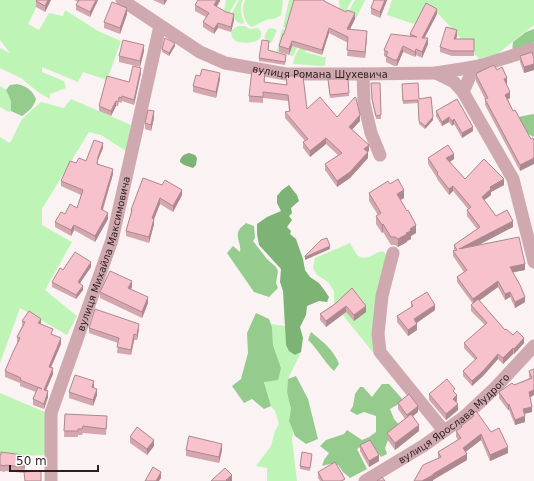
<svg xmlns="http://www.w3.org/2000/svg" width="534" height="481" font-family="'DejaVu Sans',sans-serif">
  <rect width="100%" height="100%" fill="#faf2f3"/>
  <!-- green -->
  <path fill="#bef5b6" d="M0,0h40l-12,24 11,6 10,-17 14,3 2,-6 33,21 23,10 -14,39 -24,-8 -5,10 -36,-15v5l22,9 2,7 -16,6v5l-12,-7 -17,-14 -21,-10v-20l10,5 -10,-13z
    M226,0h11l-10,16h-4z
    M239,0h4c-4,7 -2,15 1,22l-1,2c-5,-1 -9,-4 -11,-9l1,-4z
    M245,0h38l-2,15c-6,5 -11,3 -17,6 -5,2 -8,5 -13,6 -8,-7 -10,-17 -6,-27z
    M289,0h7l6,33 -19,-6z
    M339,0h13l-8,14 -4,-2z
    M355,0h10l-9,19 -9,-5z
    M392,0h142v25l-38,30 -17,4 -33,-37 -17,-18 -15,20 -27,-9z
    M238,26h7l5,3 8,-1 3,4c0,2 1,4 -1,6 -3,5 -19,6 -24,3 -3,-2 -4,-4 -5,-8l1,-3z
    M271,28l6,2 -5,12 -1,1h-4c-4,-4 -2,-9 1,-14z
    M282,29l20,6 -1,5 -8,16 -4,-1 4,-13 -11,-3 -6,24v-8z
    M303,42l5,2 -3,8 18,5h3l-1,8 -4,1 -28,-2 2,-8z
    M0,86l6,4 5,11v10l-2,1 -9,-5z
    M71,99l60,26 -5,26 -25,-16 -12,-3 -47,77v16l30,17 -27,48 32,26 -10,19 -47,-27 -20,55v-226l10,6 12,-24 19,-17 23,6z
    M350,243c8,14 9,19 25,11 3,-2 5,-3 9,-2l5,7 -10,101 -41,-51 -4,1v-18l-5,-9 -13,-9 -3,-7 2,-9z
    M271,324l14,2 1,18 9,11 6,-3 -13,27 -1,12 4,18 -2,12 4,11 -1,7 5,42h-30v-13l-11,-2 15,-20 4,-15 4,-7 -4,-13 -4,-5 -7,-25 17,-13 -8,-23 -1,-18z
    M0,393l47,20 -2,42 -44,2 -1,1z"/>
  <!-- forest -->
  <path fill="#95cb8d" d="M534,29v13l-7,8 -15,2 1,-10 13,-10z
    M17,84c11,3 14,5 19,15 -2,8 -7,12 -14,17l-11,-5v-10l-5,-11 4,-5z
    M533,114l1,1v21l-1,1 -17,-13 2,-7z
    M246,223l8,3 1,12 -2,3 14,18 9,8 2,4 -2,12 2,5 -9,9 -15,-5 -27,-39 6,-7 7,6c2,-7 -5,-14 -1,-22 1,-2 5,-5 7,-7z
    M256,313l13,6 3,8 1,18 8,23 -3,12 -14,2 7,24 -7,3 -12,-10 -8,4 -12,-17 9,-7 7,-26 -1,-20z
    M311,332c12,10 23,18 28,32l-5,7c-10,-9 -16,-22 -26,-31z
    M296,376l12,23 10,40 -12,5 -11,-8 -6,-15 2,-12 -4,-17 1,-13z
    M382,384h7l15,17 -14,8 4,10 7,8 -13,13 -3,8 2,6 -6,3 -11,-15 -13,7 10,20 -17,9 -7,-6 -5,-7 -8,-1 -8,2 2,-6 5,-7 -9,-7 6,-6 18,-6 3,-4 15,10 7,-3 7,-5v-16l-12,-4 -7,3 -7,-4 3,-5 2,-12 5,-7h3l9,10z"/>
  <!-- water -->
  <path fill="#7eb376" d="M189,153l6,2 2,3 -1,7 -3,3 -9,-3 -4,-3c0,-5 4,-8 9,-9z
    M289,185l8,10 2,6 -8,7 1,5 -3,3 3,4 -5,7 4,4 -1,3 6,5 7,20 2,11 5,7 9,6 6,8 4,6 -2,5 -8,-1 -12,5 -1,9 -6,12 3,11 -2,14 -6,3 -6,-4 -3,-6 -3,-54 -3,-9 1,-13 -22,-24 -2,-11v-10l10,-7 14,-6 -4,-8v-7l5,-6z"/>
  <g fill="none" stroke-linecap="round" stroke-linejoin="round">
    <!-- minor -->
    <g stroke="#d0a9b0" stroke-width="13">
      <path id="s1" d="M122,0l78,52 25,11 61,11h77l73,-1 38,-6 12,-3 48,-15"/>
      <path d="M474,67l-11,25 50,87 21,83"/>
      <path d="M436,73l18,9 9,10"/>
      <path d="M363,74l1,29 7,30 9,22"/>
      <path d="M393,253l-11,43 -4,38 2,18 64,79"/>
      <path id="s2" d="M51,481v-68l61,-173 48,-214"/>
      <path id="s3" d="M365,481l58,-35 41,-29 31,-29 39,-42"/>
    </g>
  </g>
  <!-- wall -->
  <path fill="#d4a7af" d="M37,0h14l-6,12 -9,-5v-6z
    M74,0h24l-8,17 -14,-7v-5l2,-3z
    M153,0h14l-3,5z
    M220,0l-4,7 18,13 -3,12 -13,-4 -4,6 -11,-7v-5l3,-5 -11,-6v-6z
    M387,0l-7,18 -9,-4v-6z
    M326,2l29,17 -5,10 17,8 -2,21 -18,-2 1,-13 -19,-10 -7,22 -30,-9 -3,9 -10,-3v-6l5,-12z
    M127,14l-7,20 -16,-6v-6z
    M437,14l-13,24 4,6 -6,14 -6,-3 -1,2 -12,-5 -6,14h-3l-8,-4v-5l-2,-1v-6l26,-14v-2z
    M457,36l-1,3h18v17h-22l-12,-4v-5z
    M269,44l-1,6 18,8 -1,7 -26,-4v-3z
    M175,46l-6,10 -7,-4v-3z
    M144,51l-4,16 -21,-5v-6z
    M520,56l14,3v11l-10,3 -4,-11z
    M497,70l10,14h-1l4,14 -2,1 5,12 18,28 -11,32 -35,-66v-6l-9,-18v-6z
    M141,73l-7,32 -12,-4v2l-3,-1 -1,4h-2l-5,10 -12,-5v-5z
    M200,76l20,3 -4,19 -23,-6v-6z
    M286,76l21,33 30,8 23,4 -8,8 17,22 -2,1 1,6 -18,20 -13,9 -12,-17v-6l13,-9 -12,-11 -16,13 -7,-9v-6l2,-1 -20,-23v-6l4,-1 -1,-10 -25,-3v5l-14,-1v-6l16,-18v4l21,3z
    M328,82l21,11v3l-19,2z
    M371,83h9l1,36h-5l-4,-17z
    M402,84l17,15 14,21 -8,9 -6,-5 -1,-21 -15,1z
    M457,99l16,32 -11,7 -8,-14 -2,2 -3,-4 -7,4 -6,-10v-5z
    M154,118l-3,13 -6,-2v-6z
    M103,148l-5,12v4l15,10 -10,36 5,9 -13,23 -21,-12 -3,6 -16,-9v-5l10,-8 12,-6 4,-13 -20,-9v-5l15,-18 10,-2z
    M428,158l26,1 -4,3 15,17 39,6 -13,7v3l-7,5 12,16 17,11 -36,19 48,24 -12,2 12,30 -10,6 -5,-11 -5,3 -7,-13 -19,14 26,29 19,13 -10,11h-1l-10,10 -5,-5 -15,17 -11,10 -9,-10v-5l12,-11 -11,-12v-5l21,-18 -14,-14v-6l2,-1 -16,-22v-5l7,-5 -11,-16v-5l1,-1v-5l23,-16 -10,-13v-6l1,-1 -15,-18 -4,4 -12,-16v-1l-9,-14z
    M143,178l39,17 -9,17 -13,-8 -6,15v5l-5,19 -23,-7v-5l5,-18v-3z
    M390,184l14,14 -4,2 16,33 -5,3v3l-4,2v1l-9,5 -3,-2h-4l-8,-13 -1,1 -6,-9v-8l2,-1 -9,-14v-8z
    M91,267l-11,16 3,7 -7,9 -24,-12v-5l11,-12z
    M132,287l-1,2 17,14 -6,15 -42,-20v-6z
    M352,288l14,24 -12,9 -8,-9 -20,15 -6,-7v-6l15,-10z
    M411,302l24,8 -19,13 1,7 -9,6 -11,-14v-6l14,-8z
    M22,321l19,3 12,11 8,9 -10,23 2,7 -7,16 2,7 -4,12 -11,-4v-6l3,-7 -16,-6v-3l-15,-6v-6l13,-28 -1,-1v-5l5,-11z
    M89,328l50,1 -2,11h-3l-3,15 -14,-2 1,-10 -29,-10z
    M534,369v26l-4,2 2,15 -8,2 1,8 -10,3 -6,-15h-1l-9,-12v-6l15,-7 16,-7 -1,-1v-6z
    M94,387v1l3,7 -4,11 -24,-8v-6z
    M455,393l2,8 -1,1 2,8 -12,10 -17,-20v-6z
    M398,403l20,9 -5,4 6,15 -24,19 -8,-11v-6l18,-14 -7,-10z
    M65,414l42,9 -1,12 -23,-2 -1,2h-4v2h-14z
    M473,414l35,39 -18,8 -9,-21 -16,12 2,8 -34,20v1h-19l24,-23v-6l20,-12 -2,-3v-6l5,-3v-2l12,-9z
    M130,437l24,9 -7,9 -17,-12z
    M360,445l19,16 -10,6 -9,-16z
    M186,450h36l-3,13 -33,-7z
    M0,455l23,2 2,6 -1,10 -19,-2v1l-5,-1z
    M312,457l-2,14 -10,-2v-3z
    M318,472l27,9h-25l-2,-3z"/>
  <!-- shaded-wall -->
  <path fill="#ad888f" d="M48,0h3l-6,12v-6z
    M96,0h2l-8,17v-5z
    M164,0h3l-3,5z
    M217,0h3v1l-6,10v-6z
    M385,0h2l-7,18v-6z
    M127,8v6l-7,20v-6z
    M437,9v5l-15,29v-5z
    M355,13v6l-8,16v-6z
    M234,14v6l-3,12v-5z
    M218,23v5l-4,6v-5z
    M329,28v5l-7,22v-5z
    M457,30v6l-3,8v-5z
    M367,31v6l-2,21v-6z
    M428,38v6l-6,14v-6z
    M292,41v5l-3,9v-6z
    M175,43v3l-6,10v-3z
    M144,45v6l-4,16v-6z
    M403,46v6l-6,14v-6z
    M416,49v6l-1,2v-5z
    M534,64v6l-10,3v-6z
    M141,68v5l-7,32v-5z
    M220,73v6l-4,19v-6z
    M507,78v6l-3,1v-6z
    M510,92v6l-5,3v-6z
    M116,101v5l-5,10v-5z
    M154,111v7l-3,13v-6z
    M360,115v6l-11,12v-6z
    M433,117v3l-8,9v-3z
    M449,117v5l-7,4v-4z
    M454,119v5l-2,2v-5z
    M473,127v4l-11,7v-5z
    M326,138v6l-16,13v-6z
    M103,143v5l-5,12v3l-1,6 1,-12z
    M369,145v6l-5,4v-6z
    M368,152v6l-18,20 -13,9v-6z
    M454,154v5l-8,5v-6z
    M534,158v6l-14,7v-6z
    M113,169v5l-12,40v-5z
    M504,179v6l-13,7v3l-9,7v-5l8,-10z
    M453,186v5l-4,4v-6z
    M182,190v5l-9,17v-6z
    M404,190v8l-7,4v-8z
    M160,198v6l-8,20v-6z
    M108,213v6l-13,23v-6z
    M154,219v5l-5,19v-6z
    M513,221v6l-54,28v-6z
    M383,224v8l-1,1v-8z
    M74,225v5l-3,6v-6z
    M416,225v8l-5,3v3l-4,2v1l-9,5v-8l8,-6 4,-4z
    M330,246v3l-25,11v-3z
    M91,262v5l-13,19v-4z
    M525,264v6l-15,3v-6z
    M132,281v6l-4,8v-7z
    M498,281v6l-25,18v-6z
    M83,286v4l-7,9v-4z
    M510,292v5l-5,3v-6z
    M148,297v6l-6,15v-6z
    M525,297v5l-10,6v-6z
    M435,305v5l-21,15v-6z
    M346,306v6l-20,15v-6z
    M366,306v6l-12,9v-6z
    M41,319v5l-3,-1z
    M139,324v5l-2,11v-5z
    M417,324v6l-9,6v-6z
    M134,334v6l-3,15v-5z
    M61,338v6l-12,28v-5z
    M524,338v5l-10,11v-5z
    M513,348v6l-10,10v-6z
    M498,354v5l-15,17 -11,10v-5z
    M53,368v6l-9,21v-5z
    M94,381v6l-2,6v-6z
    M97,389v6l-4,11v-6z
    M534,390v5l-5,3v-6z
    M48,391v6l-4,12v-5z
    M457,395v6l-4,4v-6z
    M458,404v6l-12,10v-6z
    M509,404v6h-1v-5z
    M418,406v6l-11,9v-6z
    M532,407v5l-9,2v-5z
    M525,416v6l-10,3v-5z
    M419,425v6l-24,19v-7z
    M481,434v6l-18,14v-6z
    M154,440v6l-7,9v-6z
    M222,444v6l-3,13v-6z
    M508,447v6l-18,8v-6z
    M467,454v6l-34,20v1h-11z
    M379,455v6l-10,6v-6z
    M25,457v6l-1,10v-6z
    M161,472v6l-2,3h-3z
    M232,475v6h-6v-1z"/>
  <!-- building -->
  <path fill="#f7c2cc" stroke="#ad888f" d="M37,0h11l-3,6 -9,-5z
    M79,0h17l-6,12 -14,-7z
    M198,0h19l-3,5 12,7 8,2 -3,13 -13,-4 -4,6 -11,-7 6,-9 -14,-8z
    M294,0h30v1l22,11 1,-2 8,3 -8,16 20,2 -2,21 -18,-2 1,-13 -19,-9 -7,22 -30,-9 -3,8 -10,-3 4,-12h1z
    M374,0h11l-5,12 -9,-4z
    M112,2l15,6 -7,20 -16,-6z
    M426,3l11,6 -15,29h6l-6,14 -6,-3 -1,3 -12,-6 -6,14h-3l-8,-4 2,-4 -4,-2 7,-16 26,3 -7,-3z
    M446,27l11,3 -3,9h20v12h-22l-12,-4z
    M165,38l10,5 -6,10 -7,-4z
    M123,40l21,5 -4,16 -21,-5z
    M262,40l7,1 -1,9 18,5 -1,7 -26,-4z
    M532,52l2,7v5l-10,3 -4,-11z
    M494,65l3,5 5,-3 5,11 -3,1 6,13 -5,3 8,16 2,-1 16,29 2,-1 1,2v18l-14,7 -35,-66 3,-1 -12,-23 1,-2z
    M133,66l8,2 -7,32 -12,-4v2l-3,-1 -1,5 -2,-1 -5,10 -12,-5 8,-30 22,6z
    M202,69l18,4 -4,19 -23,-6 3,-11 4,1z
    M252,70l13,2 -1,10 23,3 -1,-9h17l4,33 13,-12 17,20 18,-20 1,1 4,17 -11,12 20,18 -5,4 4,3 -18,20 -13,9 -12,-17 17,-11 -16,-15 -16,13 -7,-9 5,-3 -23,-27 5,-1 -2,-16 -25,-3v5l-14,-1z
    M328,79h20l1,14 -19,2z
    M371,83h9l1,32 -5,1 -4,-17z
    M418,83l1,16 12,-2 2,20 -8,9 -6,-5 -1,-21 -15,1 -1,-17z
    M457,99l16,28 -11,6 -8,-14 -2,2 -3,-4 -7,5 -6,-11z
    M148,110l6,1 -3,14 -6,-2z
    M94,140l9,3 -5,14 -1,7 16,5 -12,40 7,4 -13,23 -21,-11 -3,5 -16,-8 6,-10 4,2 5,-10 7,4 6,-18 -22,-9 9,-20 6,2 3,-5 7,3z
    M448,145l6,9 -8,4 19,21 19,-20 20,20 -14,8 1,2 -9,8 14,19 11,-6 6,11 -54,28 60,-12 6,27 -15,3 10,18 5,12 -10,5 -5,-10 -5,2 -7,-13 -25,18 -16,-22 10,-7 -14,-19 4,-1 -3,-5 26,-18 -13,-17 4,-3 -18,-21 -4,3 -12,-15 1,-1 -10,-15z
    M143,178l19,7 3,-5 17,10 -9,16 -13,-8 -8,20 2,1 -5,18 -23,-6 6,-21h-1z
    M398,179l6,11 -7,4 10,17 1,-1 8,15 -6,4 1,2 -5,2 1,1 -9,5 -3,-2h-4l-8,-13 -1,1 -6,-9 5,-3 -12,-20 19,-12 2,3z
    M327,238l3,8 -25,11v-1l16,-16z
    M75,252l16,10 -13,20 5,4 -7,9 -24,-13 8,-14 3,2z
    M110,271l22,10 -4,7 20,9 -6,15 -42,-20z
    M352,288l14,18 -12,9 -8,-9 -20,15 -6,-7 15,-10z
    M427,292l8,13 -21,14 3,5 -9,6 -11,-14 16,-10 -2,-4z
    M478,299l27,31 1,-1 7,6 4,-4 7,7 -10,11 -1,-1 -10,10 -5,-4 -15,17 -11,10 -9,-10 14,-13 -13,-15 23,-20 -16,-18z
    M95,309l44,15 -2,11 -3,-1 -3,16 -14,-3 2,-9 -30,-10z
    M29,311l12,8 -3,4 15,6 -2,5 10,4 -12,29 4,1 -9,22 4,1 -4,13 -11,-5 5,-12 4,2 -22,-9 1,-2 -16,-7 8,-19 7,-14 -3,-1 8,-15 -3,-1z
    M534,369v21l-5,2 3,15 -9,2 2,7 -10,4 -6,-16 -1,1 -9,-13 13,-9 2,2 18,-7 -3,-7z
    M75,375l19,6 -2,6 5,2 -4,11 -24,-8z
    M447,379l8,10 -2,2 4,4 -4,4 5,5 -12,10 -17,-20z
    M409,394l9,12 -11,9 -9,-12z
    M476,411l15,21 8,-4 9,19 -18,8 -9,-21 -18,14 4,6 -34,20v1l-11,6h-8l9,-16 18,-8 -3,-5 23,-14 -5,-7 6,-4 -1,-1 13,-10 -1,-2z
    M65,414l42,2 -1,13 -23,-3 -1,3h-4v2h-14z
    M411,414l8,11 -24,18 -8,-10z
    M137,427l17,13 -7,9 -17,-12z
    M189,436l33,8 -3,13 -33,-7z
    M370,440l9,15 -10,6 -9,-16z
    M1,452l22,3v2h2l-1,10 -19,-2v1l-5,-1v-10h1z
    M302,452l10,2 -2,14 -10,-2z
    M335,462l10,17 -4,2h-18l-5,-9z
    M153,467l8,5 -5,9h-11z
    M225,468l7,7 -6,5 1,1h-16z
    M41,471v10h-16l-1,-9z
    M382,477l3,4h-8z"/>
  <g text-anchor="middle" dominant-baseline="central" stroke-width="3" stroke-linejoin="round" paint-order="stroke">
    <!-- street labels -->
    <g font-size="10" fill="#2c1e20" stroke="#fff">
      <text stroke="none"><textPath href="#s1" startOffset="217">вулиця Романа Шухевича</textPath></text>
      <text stroke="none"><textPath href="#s2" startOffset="236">вулиця Михайла Максимовича</textPath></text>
      <text stroke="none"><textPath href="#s3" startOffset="109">вулиця Ярослава Мудрого</textPath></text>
    </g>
  </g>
  <!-- scale -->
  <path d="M10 465v6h88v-6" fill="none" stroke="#2c1e20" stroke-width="2"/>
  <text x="16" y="465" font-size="12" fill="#2c1e20" stroke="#ffffff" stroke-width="3" paint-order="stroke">50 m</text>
</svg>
